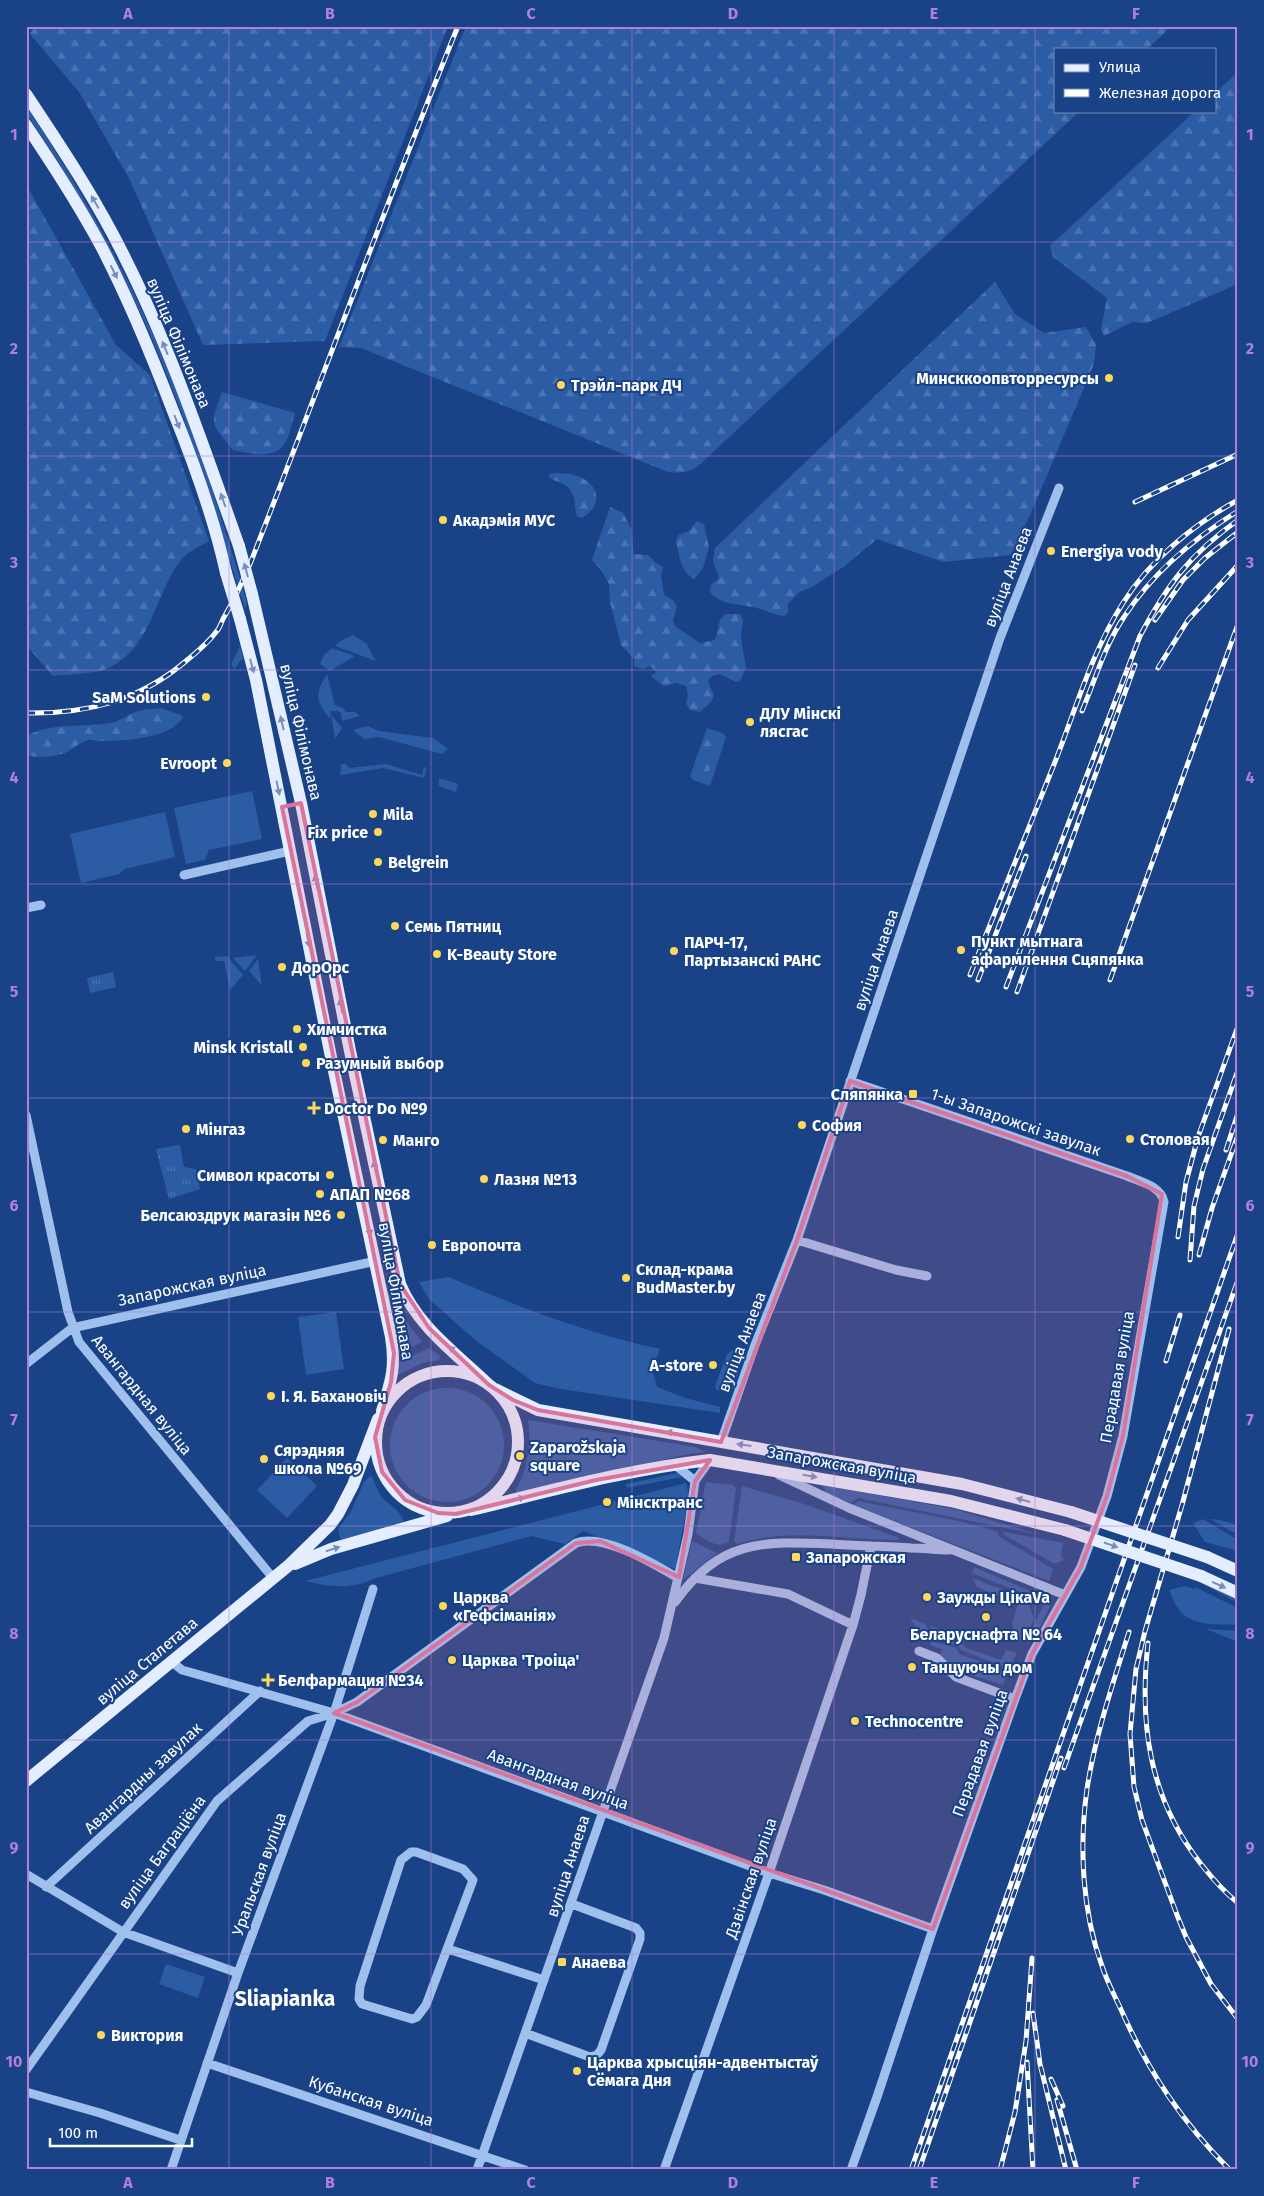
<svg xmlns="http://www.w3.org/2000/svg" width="1264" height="2196" font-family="'Fira Sans',sans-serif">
  <defs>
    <pattern id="forest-firs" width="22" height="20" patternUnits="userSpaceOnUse" patternTransform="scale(1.25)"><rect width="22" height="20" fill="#2c5ca4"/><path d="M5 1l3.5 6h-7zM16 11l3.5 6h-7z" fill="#4c74b2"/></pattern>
    <pattern id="park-tufts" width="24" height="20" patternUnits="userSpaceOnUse" patternTransform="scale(1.25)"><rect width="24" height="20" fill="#2c5ca4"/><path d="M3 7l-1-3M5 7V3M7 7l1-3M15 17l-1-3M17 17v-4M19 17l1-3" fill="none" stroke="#4c74b2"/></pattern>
  </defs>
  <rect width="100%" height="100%" fill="#194386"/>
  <!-- grass -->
  <path fill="#2c5ca4" d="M26,106c63,94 112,187 154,292 24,60 42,123 61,184l6,21 -2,6c-35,-112 -68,-226 -121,-330 -29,-57 -62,-113 -98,-166z
    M353,635l13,8 10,18 -41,-15 7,-6z
    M240,646l3,12 -9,11 -3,-5z
    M332,648l23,8 -25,15 -10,-7 4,-9z
    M327,674l8,31 8,3 3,4h9l5,4 -18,5 -1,-8 -3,-2h-7l-1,2 12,15 -7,11 -4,-25 -2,4c-14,-19 -14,-24 -2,-44z
    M368,726l11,5 54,7 15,11 -6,5 -63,-17 -15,2 -11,-9z
    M707,728l16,5 3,4 -16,49 -17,-6 -3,-4z
    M345,763l4,5 37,-4 36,11 2,-8 3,1 -3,10 -41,-10 -43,7 1,-10z
    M439,778l19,6 -2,8 -17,-6z
    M252,791l10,48 -53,11 -4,10 -19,4 -12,-56z
    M165,812l10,45 -50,12 -6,5 -38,9 -11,-49z
    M257,955l-12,16 -12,-13z
    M227,956l16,19 -13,15 -6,-29h-9v-4z
    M258,959l4,27 -13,-15z
    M449,1277c67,29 140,57 211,72l-8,20 5,18 28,11 35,9v6l-159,-24 -26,-6 -60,-43 -46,-41 -10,-17z
    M389,1291l10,21 23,30 -23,11 -13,-61z
    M336,1312l8,57 -38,6 -8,-58z
    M429,1348l11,8 -1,4 -16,3 -26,12 2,-13z
    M733,1350l6,3 4,7 -10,28 -6,5 -11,-3 -1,-4 12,-32z
    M390 1445a57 57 0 1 1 114 0a57 57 0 1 1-114 0Z
    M528,1420l167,27 11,5 -18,2 -171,40 -1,-4c11,-21 16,-46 12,-70z
    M287,1458l30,28 -30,32 -30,-28z
    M677,1473l5,4 -55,11 -1,-4z
    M370,1476l3,2c2,6 4,12 8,18 8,10 20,14 23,26l-59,17h-5l-2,-10 12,-16 14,-31z
    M706,1482l26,3 4,3 -7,53c-12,9 -23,-2 -33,-8z
    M686,1483l3,13 -14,73 -92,-38 -18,13 -34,-8 -155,42c-26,12 -44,9 -71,3z
    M822,1485l132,24 86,26 -182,-37 -7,5 -24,-10z
    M742,1486l62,18 95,34 -1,2c-53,0 -110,-13 -161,4l-3,-3z
    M858,1501l101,20 40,11 -1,4 55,33 -4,12 -195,-76z
    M1203,1519l35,21v11l-33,-9 -12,-19z
    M1210,1519l10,1 18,5v10z
    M1004,1532l59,11 -2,12 3,5 -9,4 -52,-30z
    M692,1541l25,12 -34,27z
    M974,1567l68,29 -2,4 -68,-27z
    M972,1578l55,21 7,20 -11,23 -8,-4 -3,-15 6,-19 -41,-17z
    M1199,1582l39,17v4z
    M1185,1586l9,3 1,-2 43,21v17c-19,-1 -49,2 -60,-17 -4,-5 -6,-12 -9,-18z
    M1046,1599l4,7 -16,34 -8,3z
    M910,1618l15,6 8,14 -13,-5z
    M930,1626l22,7 14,15 35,12 5,-10 11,3 -8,16 -48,-19 -3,-4 -21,-8z
    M1206,1629l32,2v11z
    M932,1641l24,7 3,6 49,18 -5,13 -50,-16 -13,-12 2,-8 -12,-4z
    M166,1964l39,13 -7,21 -39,-14z"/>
  <!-- forest -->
  <path fill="url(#forest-firs)" d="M35,26h413l-123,315 -122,4 -74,-167 -50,-86 -49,-58z
    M466,26h706l-25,23h-92v62h25l-383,356c-10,6 -18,6 -29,5l-307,-124 -22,-1z
    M1238,72v212l-91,39 -15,-1 -28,14 -3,-7 6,-31 -54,-41 -3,-11 145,-135h20v-18z
    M26,184l90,161 34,30 59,166c-8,5 -22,11 -28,19 -28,36 -28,89 -75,109 -14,5 -38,5 -53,7l-27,-31z
    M995,282l20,32 29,19 42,-6 10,18 -2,19 -63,149 -20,42 -68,7 -66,-23 -34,28 -31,20 -13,5 -11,12v9l-4,3c-10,-1 -18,-6 -27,-8 -16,-4 -36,-2 -47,-16l1,-7 8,-7 -6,-17 2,-13z
    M222,392l73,21c-3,9 -5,22 -10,30 -11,18 -36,10 -52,7 -22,-27 -24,-24 -11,-58z
    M557,473c5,1 12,0 17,2 25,7 31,29 8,43l-5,-2c-4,-15 1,-26 -18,-34 -4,-2 -7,-1 -10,-5v-3z
    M610,507l13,6 8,15 3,26 14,1 8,8 7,4 -2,9 3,19 9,5 4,6 -4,15 2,5 25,17 15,-3 5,-20 5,-6h15l3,6 -2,17 5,31 -6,13 -4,1 -16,-8 -8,2 -4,5 6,15 -3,6 -11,10 -10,-2 -4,-7 2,-7 -2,-10 -10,-3 -12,3 -12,-9 -1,-2 4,-1 1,-3 -6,-5 -7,3 -9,-3v-7l-13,-14 -11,-43 -1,-18 -8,-14 -9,-10z
    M697,521l7,3 5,23 -6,21 -9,11c-14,-8 -15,-25 -18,-38l2,-6 11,-4z
    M161,708l22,8c-10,23 -61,25 -83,25 -4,1 -7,-2 -11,-1 -9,2 -16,9 -24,13 -11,4 -29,5 -39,2v-19c26,-14 56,-8 84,-13 12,-2 18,-9 28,-12 8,-2 15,-2 23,-3z
    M708,732l6,2c10,18 -6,21 -4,36l-6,5 -8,-5 -2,-5 10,-27z"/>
  <!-- park -->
  <path fill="url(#park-tufts)" d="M113,972l3,15 -26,6 -3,-15z
    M180,1145l4,22 12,2 4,20 -31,10 -13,-50z"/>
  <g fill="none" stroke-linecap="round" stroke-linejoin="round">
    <!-- minor -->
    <path stroke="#9fbfec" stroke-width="9" d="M184,875l106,-24
      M26,908l15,-3
      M850,1081l277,95c14,6 34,10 37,26l-41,234 -16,60 -26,71 -49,87 -17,45 -82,230 -56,168 -26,73
      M26,1115l42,197 11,30 194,236
      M797,1240l99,30 31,6
      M26,1364l46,-36 304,-67
      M721,1442l34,-97 42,-105 203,-602 59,-150
      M674,1464l21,17
      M779,1475l70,33 216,87
      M695,1578l93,16 65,31
      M675,1602c45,-62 86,-61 156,-58 26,2 53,2 80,4 13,0 25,2 38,2
      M919,1651l18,7 19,19 59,22
      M172,1662l10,8 152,43 435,160 55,17 109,39
      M411,1852h5l47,17 10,11 -47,125 -9,12 -5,2 -50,-15 -3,-5 1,-13 41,-126z
      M26,1874l97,58 115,41
      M46,1887l214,-196
      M448,1949l96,31
      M525,2033l65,24 7,-2 4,-5 39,-111v-6l-4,-5 -64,-24
      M207,2063l318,107
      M26,2070l191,-269 91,-80 26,-8 23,-11 219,-159c27,-10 78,21 102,35
      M26,2092l74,21 80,27
      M171,2170l67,-197 96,-260 39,-124
      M477,2170l187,-532 24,-104 7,-53 15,-21
      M664,2170l105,-297 84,-248 8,-30 10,-49"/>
    <!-- major -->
    <path stroke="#e5eeff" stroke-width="12" d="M26,94c35,53 70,105 98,162 47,93 80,192 115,290
      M26,125c27,40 53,80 76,123 27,52 50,108 71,163 21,52 41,107 53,162
      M252,594l49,209 49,248 50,233c17,42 57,70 89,101
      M240,619l16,61 75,377 60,280c5,31 0,44 -9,74
      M376 1442a71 71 0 1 1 142 0a71 71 0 1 1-142 0Z
      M495,1389l43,21 424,74 109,28
      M471,1510c79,-19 158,-41 239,-50l241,41 114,29
      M1207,1557l31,14
      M295,1564l36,-15 116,-33
      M1201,1576l37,17
      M26,1781l262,-215 42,-41 8,-11 15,-29 25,-66"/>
    <!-- rail casing -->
    <g stroke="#fff" stroke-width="5">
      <path id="rail" d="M1135,502l103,-48
        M1155,620l28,-40 22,-22 33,-26
        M1158,668l30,-48 50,-55
        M1082,711c13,-31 23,-66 42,-94 29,-45 69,-78 114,-106
        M26,713c61,1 113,-12 160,-52 11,-9 22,-18 30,-29 4,-4 5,-9 7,-13 11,-19 19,-36 27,-55 70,-179 136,-360 208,-538
        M970,975c28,-70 56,-139 83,-208 22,-55 38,-114 70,-164 27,-43 71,-79 115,-103
        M978,980l48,-124
        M1110,980l128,-356
        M1006,987l134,-351c27,-51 50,-82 98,-116
        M1017,992l118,-327
        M1226,1150l12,-37
        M1178,1237l8,-55 12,-45 40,-111
        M1199,1255l13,-47 26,-73
        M1190,1260l4,-54 9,-37 35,-99
        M1229,1329l-47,176 -37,126 -9,38 -6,65 4,53 8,33 35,95 9,22 25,47 27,35
        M1166,1361l14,-46
        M1129,1632c-16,51 -34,104 -42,157 -8,57 -5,122 15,177 5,16 14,32 21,48 27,60 60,109 107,156
        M1148,1643c-9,81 1,155 53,221 11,14 23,28 37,39
        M1064,1768l174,-488
        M1033,2013l7,51 26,106
        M1027,2062l6,108
        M1051,2079l12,27
        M1057,2100l20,70
        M911,2170l327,-937
        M919,2170l142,-412
        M1000,2170l15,-58 11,-71 6,-83"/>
    </g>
    <!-- rail -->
    <use href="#rail" stroke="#194386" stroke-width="3" stroke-dasharray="9" stroke-linecap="butt"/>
    <!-- major-bridge -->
    <path stroke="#e5eeff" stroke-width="12" d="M239,546l13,48
      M226,573l14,46
      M1071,1512l136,45
      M1065,1530l136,46"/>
  </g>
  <!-- one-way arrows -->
  <defs><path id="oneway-solid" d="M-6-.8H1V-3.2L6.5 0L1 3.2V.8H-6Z" transform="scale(1.25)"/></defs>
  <g fill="#7590bc">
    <use href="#oneway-solid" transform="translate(95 202) rotate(-120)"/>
    <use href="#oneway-solid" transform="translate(114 272) rotate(64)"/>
    <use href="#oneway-solid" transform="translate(165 348) rotate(-112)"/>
    <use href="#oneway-solid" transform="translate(177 422) rotate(69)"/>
    <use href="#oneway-solid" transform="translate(223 500) rotate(-110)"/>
    <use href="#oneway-solid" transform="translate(246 570) rotate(-105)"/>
    <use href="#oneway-solid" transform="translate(252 666) rotate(75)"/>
    <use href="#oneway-solid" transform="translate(282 723) rotate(-103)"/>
    <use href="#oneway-solid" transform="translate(278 788) rotate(78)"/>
    <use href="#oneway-solid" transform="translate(316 882) rotate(-101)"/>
    <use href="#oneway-solid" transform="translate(308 940) rotate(79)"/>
    <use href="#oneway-solid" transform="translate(341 1006) rotate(-101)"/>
    <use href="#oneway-solid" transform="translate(375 1168) rotate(-102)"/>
    <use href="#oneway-solid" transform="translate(369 1229) rotate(78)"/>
    <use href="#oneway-solid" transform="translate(454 1351) rotate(-137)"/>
    <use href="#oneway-solid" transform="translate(673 1433) rotate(-170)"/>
    <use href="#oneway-solid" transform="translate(744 1445) rotate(-172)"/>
    <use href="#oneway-solid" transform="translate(810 1476) rotate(10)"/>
    <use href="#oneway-solid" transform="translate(518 1499) rotate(-14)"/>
    <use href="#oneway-solid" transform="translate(1023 1500) rotate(-165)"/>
    <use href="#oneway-solid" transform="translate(1111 1545) rotate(19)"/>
    <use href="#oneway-solid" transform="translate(333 1549) rotate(-18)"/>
    <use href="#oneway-solid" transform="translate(1219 1585) rotate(24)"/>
  </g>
  <!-- marked area -->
  <path fill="#da749d" fill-opacity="0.2" stroke="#da749d" stroke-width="4" stroke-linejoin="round" d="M301,803l99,481 29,44 60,57 24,15 25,10 183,32 76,-202 53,-159 277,95 35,18 -39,242 -16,60 -26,71 -49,87 -99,275 -599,-216 23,-11 219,-159 24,-2 79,36 16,-96 15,-21 -114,20 -140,34 -18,-1 -33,-13 -23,-28 -7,-35 16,-55 3,-29 -112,-546z"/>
  <!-- grid -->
  <path fill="none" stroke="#b080d9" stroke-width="1" stroke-opacity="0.55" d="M229,26v2144M431,26v2144M632,26v2144M834,26v2144M1035,26v2144M26,242h1212M26,456h1212M26,670h1212M26,884h1212M26,1098h1212M26,1312h1212M26,1526h1212M26,1740h1212M26,1954h1212"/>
  <!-- markers -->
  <g fill="#ffd75b" stroke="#194386" stroke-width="2">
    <circle cx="1109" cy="378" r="5"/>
    <circle cx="561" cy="385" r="5"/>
    <circle cx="443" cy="520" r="5"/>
    <circle cx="1051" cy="551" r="5"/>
    <circle cx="206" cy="697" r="5"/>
    <circle cx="750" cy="722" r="5"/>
    <circle cx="227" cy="763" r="5"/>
    <circle cx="373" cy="814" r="5"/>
    <circle cx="378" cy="832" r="5"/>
    <circle cx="378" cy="862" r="5"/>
    <circle cx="395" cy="926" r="5"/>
    <circle cx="961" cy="950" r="5"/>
    <circle cx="674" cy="951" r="5"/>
    <circle cx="437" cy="954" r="5"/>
    <circle cx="282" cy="967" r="5"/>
    <circle cx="297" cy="1029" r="5"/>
    <circle cx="303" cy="1047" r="5"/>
    <circle cx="306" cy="1063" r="5"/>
    <rect x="908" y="1089" width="10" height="10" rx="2.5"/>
    <path d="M311.5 1100.5h5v5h5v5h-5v5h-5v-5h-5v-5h5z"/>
    <circle cx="802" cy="1125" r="5"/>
    <circle cx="186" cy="1129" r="5"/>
    <circle cx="1130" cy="1139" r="5"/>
    <circle cx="383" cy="1140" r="5"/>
    <circle cx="330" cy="1175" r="5"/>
    <circle cx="484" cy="1179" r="5"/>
    <circle cx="320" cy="1194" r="5"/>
    <circle cx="341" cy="1215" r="5"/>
    <circle cx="432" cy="1245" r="5"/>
    <circle cx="626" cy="1278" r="5"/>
    <circle cx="713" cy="1365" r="5"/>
    <circle cx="271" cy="1396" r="5"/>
    <circle cx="520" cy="1456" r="5"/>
    <circle cx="264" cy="1459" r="5"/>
    <circle cx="607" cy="1502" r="5"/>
    <rect x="791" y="1552" width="10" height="10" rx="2.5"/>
    <circle cx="927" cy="1597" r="5"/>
    <circle cx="443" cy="1606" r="5"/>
    <circle cx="986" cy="1617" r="5"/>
    <circle cx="452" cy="1660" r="5"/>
    <circle cx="912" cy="1667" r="5"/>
    <path d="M265.5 1672.5h5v5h5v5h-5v5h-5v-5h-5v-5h5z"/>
    <circle cx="855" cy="1721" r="5"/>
    <rect x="557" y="1957" width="10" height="10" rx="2.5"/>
    <circle cx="101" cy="2035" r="5"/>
    <circle cx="577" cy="2071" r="5"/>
  </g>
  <g text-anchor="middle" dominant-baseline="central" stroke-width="4" stroke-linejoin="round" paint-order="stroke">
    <!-- street labels -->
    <g font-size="16" fill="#fff" stroke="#194386">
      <text transform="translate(179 343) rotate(67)">вуліца Філімонава</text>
      <text transform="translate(1008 577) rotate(-69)">вуліца Анаева</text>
      <text transform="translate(301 732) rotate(77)">вуліца Філімонава</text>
      <text transform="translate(876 960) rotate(-71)">вуліца Анаева</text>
      <text transform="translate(1016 1122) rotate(19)">1-ы Запарожскі завулак</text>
      <text transform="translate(192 1285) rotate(-12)">Запарожская вуліца</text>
      <text transform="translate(396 1291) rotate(80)">вуліца Філімонава</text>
      <text transform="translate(742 1342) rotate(-69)">вуліца Анаева</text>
      <text transform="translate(1117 1377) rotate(-80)">Перадавая вуліца</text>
      <text transform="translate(142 1395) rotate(51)">Авангардная вуліца</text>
      <text transform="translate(842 1465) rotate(10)">Запарожская вуліца</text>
      <text transform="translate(147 1661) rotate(-40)">вуліца Сталетава</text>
      <text transform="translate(980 1753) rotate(-70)">Перадавая вуліца</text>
      <text transform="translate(143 1778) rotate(-43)">Авангардны завулак</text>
      <text transform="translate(558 1779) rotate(20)">Авангардная вуліца</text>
      <text transform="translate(162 1852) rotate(-54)">вуліца Баграціёна</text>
      <text transform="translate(568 1866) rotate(-72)">вуліца Анаева</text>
      <text transform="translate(259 1874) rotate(-70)">Уральская вуліца</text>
      <text transform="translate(751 1878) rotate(-71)">Дзвінская вуліца</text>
      <text transform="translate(371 2101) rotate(18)">Кубанская вуліца</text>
    </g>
    <!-- poi labels -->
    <g font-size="16" font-weight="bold" fill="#fff" stroke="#194386" text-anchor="start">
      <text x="1099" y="378" text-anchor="end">Минсккоопвторресурсы</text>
      <text x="571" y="385">Трэйл-парк ДЧ</text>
      <text x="453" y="520">Акадэмія МУС</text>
      <text x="1061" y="551">Energiya vody</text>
      <text x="196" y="697" text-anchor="end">SaM Solutions</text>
      <text x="760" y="713">ДЛУ Мінскі<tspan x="760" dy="18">лясгас</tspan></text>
      <text x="217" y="763" text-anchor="end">Evroopt</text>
      <text x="383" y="814">Mila</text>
      <text x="368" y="832" text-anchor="end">Fix price</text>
      <text x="388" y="862">Belgrein</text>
      <text x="405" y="926">Семь Пятниц</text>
      <text x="971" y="941">Пункт мытнага<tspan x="971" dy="18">афармлення Сцяпянка</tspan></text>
      <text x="684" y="942">ПАРЧ-17,<tspan x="684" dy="18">Партызанскі РАНС</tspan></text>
      <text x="447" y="954">K-Beauty Store</text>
      <text x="292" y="967">ДорОрс</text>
      <text x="307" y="1029">Химчистка</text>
      <text x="293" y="1047" text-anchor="end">Minsk Kristall</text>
      <text x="316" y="1063">Разумный выбор</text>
      <text x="903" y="1094" text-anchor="end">Сляпянка</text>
      <text x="324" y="1108">Doctor Do №9</text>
      <text x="812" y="1125">София</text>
      <text x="196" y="1129">Мінгаз</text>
      <text x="1140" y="1139">Столовая</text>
      <text x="393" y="1140">Манго</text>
      <text x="320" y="1175" text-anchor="end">Символ красоты</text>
      <text x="494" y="1179">Лазня №13</text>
      <text x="330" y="1194">АПАП №68</text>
      <text x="331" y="1215" text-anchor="end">Белсаюздрук магазін №6</text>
      <text x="442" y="1245">Европочта</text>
      <text x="636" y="1269">Склад-крама<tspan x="636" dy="18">BudMaster.by</tspan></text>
      <text x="703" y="1365" text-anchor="end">А-store</text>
      <text x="281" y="1396">І. Я. Бахановіч</text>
      <text x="530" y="1447">Zaparožskaja<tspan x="530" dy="18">square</tspan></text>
      <text x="274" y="1450">Сярэдняя<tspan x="274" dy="18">школа №69</tspan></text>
      <text x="617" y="1502">Мінсктранс</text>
      <text x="806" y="1557">Запарожская</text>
      <text x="453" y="1597">Царква<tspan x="453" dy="18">«Гефсіманія»</tspan></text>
      <text x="937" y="1597">Заужды ЦікаVа</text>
      <text x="986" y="1634" text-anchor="middle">Беларуснафта № 64</text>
      <text x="462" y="1660">Царква 'Троіца'</text>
      <text x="922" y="1667">Танцуючы дом</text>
      <text x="278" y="1680">Белфармация №34</text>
      <text x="865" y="1721">Technocentre</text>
      <text x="572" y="1962">Анаева</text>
      <text x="111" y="2035">Виктория</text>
      <text x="587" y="2062">Царква хрысціян-адвентыстаў<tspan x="587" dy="18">Сёмага Дня</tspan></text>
    </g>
    <!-- district labels -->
    <g font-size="21" font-weight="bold" fill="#fff" stroke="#194386">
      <text x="285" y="1999">Sliapianka</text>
    </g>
  </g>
  <!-- border -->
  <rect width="1264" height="2196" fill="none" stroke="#194386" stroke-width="55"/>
  <!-- legend -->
  <rect x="1054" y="48" width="162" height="65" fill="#194386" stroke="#758eb6"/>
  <rect x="1064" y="64" width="25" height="8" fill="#e5eeff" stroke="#758eb6"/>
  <text x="1099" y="72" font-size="15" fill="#ffffff">Улица</text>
  <rect x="1064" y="89" width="25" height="8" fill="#ffffff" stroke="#758eb6"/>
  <text x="1099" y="98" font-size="15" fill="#ffffff">Железная дорога</text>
  <!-- scale -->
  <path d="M50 2138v8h142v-8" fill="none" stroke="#ffffff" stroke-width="2.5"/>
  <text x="58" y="2138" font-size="15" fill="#ffffff" stroke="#194386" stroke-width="4" paint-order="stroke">100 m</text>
  <rect x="28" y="28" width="1208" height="2140" fill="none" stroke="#b080d9" stroke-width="2"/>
  <g font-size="16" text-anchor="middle" font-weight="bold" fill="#b080d9">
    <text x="128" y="19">A</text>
    <text x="330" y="19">B</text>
    <text x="531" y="19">C</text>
    <text x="733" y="19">D</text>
    <text x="934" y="19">E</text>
    <text x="1136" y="19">F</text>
    <text x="14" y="140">1</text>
    <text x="1250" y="140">1</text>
    <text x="14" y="354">2</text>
    <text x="1250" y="354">2</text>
    <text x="14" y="568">3</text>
    <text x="1250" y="568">3</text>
    <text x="14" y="783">4</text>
    <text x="1250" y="783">4</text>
    <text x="14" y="997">5</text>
    <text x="1250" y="997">5</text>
    <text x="14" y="1211">6</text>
    <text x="1250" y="1211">6</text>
    <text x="14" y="1425">7</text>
    <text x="1250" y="1425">7</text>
    <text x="14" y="1639">8</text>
    <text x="1250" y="1639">8</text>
    <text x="14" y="1853">9</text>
    <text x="1250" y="1853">9</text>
    <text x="14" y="2067">10</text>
    <text x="1250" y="2067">10</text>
    <text x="128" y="2188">A</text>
    <text x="330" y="2188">B</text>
    <text x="531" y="2188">C</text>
    <text x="733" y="2188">D</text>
    <text x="934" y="2188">E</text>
    <text x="1136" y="2188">F</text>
  </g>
</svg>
